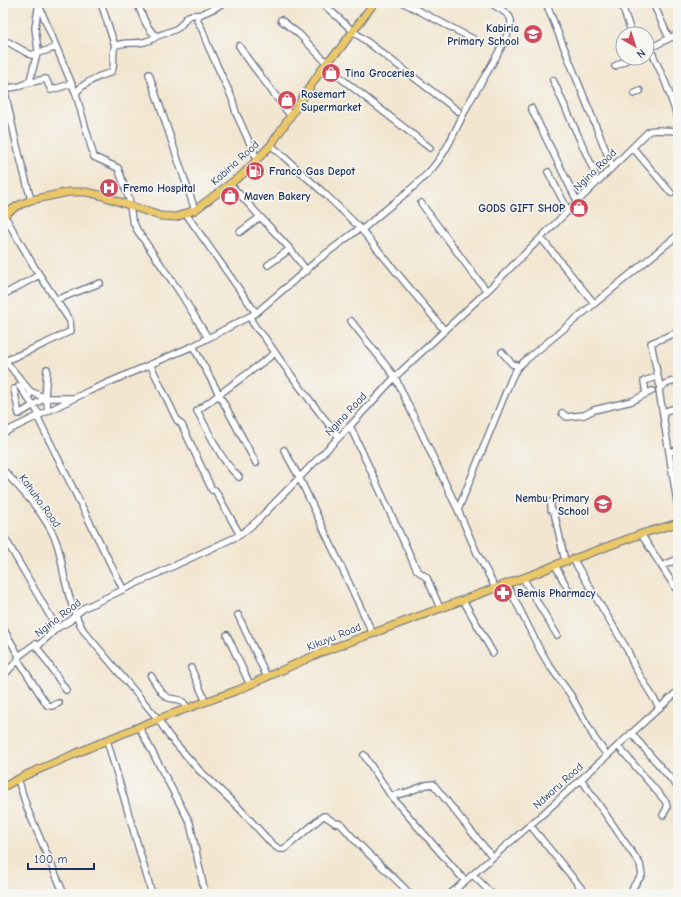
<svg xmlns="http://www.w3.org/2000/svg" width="681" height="897" font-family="'Comic Neue',sans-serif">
  <rect width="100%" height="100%" fill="#f6f6f2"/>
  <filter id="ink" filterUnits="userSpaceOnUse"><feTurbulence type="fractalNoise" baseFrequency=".025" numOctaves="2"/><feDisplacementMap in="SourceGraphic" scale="8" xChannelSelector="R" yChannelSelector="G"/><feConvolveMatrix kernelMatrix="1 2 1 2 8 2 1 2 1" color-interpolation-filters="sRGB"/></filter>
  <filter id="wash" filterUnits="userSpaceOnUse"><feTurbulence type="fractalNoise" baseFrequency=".012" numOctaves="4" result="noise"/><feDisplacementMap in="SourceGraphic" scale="16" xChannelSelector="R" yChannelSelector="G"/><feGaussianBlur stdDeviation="0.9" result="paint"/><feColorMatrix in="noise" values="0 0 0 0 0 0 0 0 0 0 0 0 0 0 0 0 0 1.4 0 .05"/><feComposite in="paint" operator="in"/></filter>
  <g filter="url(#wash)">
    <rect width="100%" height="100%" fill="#f2e6d0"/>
  </g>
  <g filter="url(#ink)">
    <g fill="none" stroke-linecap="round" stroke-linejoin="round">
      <!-- minor casing -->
      <g stroke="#666f86" stroke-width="8">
        <path id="minor" d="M101,3l14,43c-3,6 0,21 -3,25 -3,3 -8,4 -12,5 -8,4 -21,10 -24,18l18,63 24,11 11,31 3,20 5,11 44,64 27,44
          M137,3c5,10 9,27 20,33 6,-2 13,-4 19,-7 11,-6 6,-16 23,-14l-2,5 5,9 6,17 24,52 4,15 21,46
          M322,3l31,28 105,80
          M404,3l71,37
          M546,3l66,163
          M621,3l11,31
          M653,3l16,35
          M40,8l36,86
          M199,15l16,-7 8,-5
          M281,20l19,15 42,44 88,69
          M3,42h5l23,13 24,-7
          M115,46c10,-7 27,2 42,-10
          M239,46l11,16 40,53
          M650,48l16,36 12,35
          M648,49l30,-15
          M615,66l15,-8
          M149,74l46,136
          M3,80l6,8c8,-1 16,-2 21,-8l8,-30 -3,-22 4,-25
          M553,80l41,91 1,12
          M27,83l19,-4 5,11 20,-6
          M5,92l11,50 15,58
          M634,94l6,-3
          M531,108l46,93
          M271,145l55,50 34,33 85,103
          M633,148l38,45
          M548,172l20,38
          M230,184l60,65 17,22
          M421,203l53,72 13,16
          M186,214l70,99
          M4,215l31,53 35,53 1,10 -27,13 -39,17
          M362,230c21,-20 46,-36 67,-58 19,-20 28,-47 41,-71 8,-14 43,-68 41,-81 -2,-8 -15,-13 -21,-17
          M240,232l20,-15
          M541,238l53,65
          M268,265l22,-16
          M3,295l36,-20
          M56,300l44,-17
          M250,316c2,10 9,14 15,22 23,34 48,67 74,99
          M351,321l44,56 63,133 18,41 19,36
          M193,346l63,117
          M502,352l10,12 4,1 2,2
          M3,358l27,33 15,7 2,5 1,8
          M150,364l27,56 5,5 30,65h3l25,45
          M678,380c-6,2 -17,3 -19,10l19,118
          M19,386l8,11 2,-1
          M660,387l-9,-44 27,-11
          M14,389l5,25 26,-16h28
          M646,393l-2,-12 13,-4
          M27,397l13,18
          M45,398l2,-29
          M663,412l15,-5
          M562,413l5,4 17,-2 10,-5 38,-9 20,-10
          M37,416l86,173
          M350,426l65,140 2,4 10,8 13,30
          M3,433l86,-42 104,-45 63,-33 63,-54 41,-31
          M284,450l15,27 74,157
          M670,452l8,-2
          M3,470c19,20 43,45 53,71 5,13 6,26 9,39 4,18 9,34 18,50l75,89 11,17 30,34 41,39 32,35 7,5h5l4,-3 35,-30h2l10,7 6,1c20,26 47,46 69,70
          M239,477c-19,-17 -29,-44 -42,-66l78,-58
          M551,502v8l3,2 11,49
          M458,510l54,-133 6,-10 9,-8 151,-124
          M641,534l37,58
          M3,535l54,93
          M573,559l55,92 6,15 25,41
          M555,565l15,28
          M662,566l16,-7
          M523,578l34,57
          M507,584l32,64 10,17 21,29 25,45 12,16
          M463,600l30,53
          M238,615l29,62
          M3,628l16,28
          M227,635l23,50
          M35,644l31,46
          M18,660l29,45 5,1 7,-3
          M191,668l15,34
          M3,676l15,-16 1,-4 16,-12 4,1 18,-17 13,-7 5,-6 9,-7 156,-73 16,-13 94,-96 45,-49 92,-86 162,-160 7,-1 22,1
          M151,676c4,6 8,14 13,19 8,8 18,-1 23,14
          M139,727l51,96 15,71
          M631,733l47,54
          M107,740l45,154
          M618,746l48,56 1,6 -4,7
          M364,755l27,41 74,85
          M18,779l9,29 37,86
          M581,779l59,85 2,11c-4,6 -12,12 -9,19
          M391,796l17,-4 18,-7 7,-1c20,24 39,50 60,73
          M530,825l56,69
          M473,875l19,19
          M450,894l94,-81 134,-122"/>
      </g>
      <!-- major casing -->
      <g stroke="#666f86" stroke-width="9">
        <path id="major" d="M3,216l14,-10 14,-6 38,-8h17l14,3 60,21 16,1 19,-7 48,-36 28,-29 55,-82 13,-13 35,-47
          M3,787l23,-12 81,-35 51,-21 80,-29 84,-38 217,-80 26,-11h3l73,-27 37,-11"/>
      </g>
      <!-- minor -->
      <use href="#minor" stroke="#fff" stroke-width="5.5"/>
      <!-- major -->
      <use href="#major" stroke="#eac769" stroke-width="7"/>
    </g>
  </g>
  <!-- icons -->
  <defs>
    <g id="school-disc" transform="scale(1)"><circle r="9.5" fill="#d1495b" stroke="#f6f6f2"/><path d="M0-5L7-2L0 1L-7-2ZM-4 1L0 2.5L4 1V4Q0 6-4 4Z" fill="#fff"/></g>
    <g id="shop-disc" transform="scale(1)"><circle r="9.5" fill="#d1495b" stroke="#f6f6f2"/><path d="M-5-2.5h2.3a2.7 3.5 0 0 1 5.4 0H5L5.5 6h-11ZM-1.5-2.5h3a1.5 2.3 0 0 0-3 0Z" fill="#fff"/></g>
    <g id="fuel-disc" transform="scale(1)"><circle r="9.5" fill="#d1495b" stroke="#f6f6f2"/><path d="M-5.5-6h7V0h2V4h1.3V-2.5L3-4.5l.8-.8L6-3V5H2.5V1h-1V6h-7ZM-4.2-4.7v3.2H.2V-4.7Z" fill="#fff"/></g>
    <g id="hospital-disc" transform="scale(1)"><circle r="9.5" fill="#d1495b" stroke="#f6f6f2"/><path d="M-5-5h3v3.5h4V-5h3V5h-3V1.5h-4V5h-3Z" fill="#fff"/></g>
    <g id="pharmacy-disc" transform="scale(1)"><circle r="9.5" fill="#d1495b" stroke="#f6f6f2"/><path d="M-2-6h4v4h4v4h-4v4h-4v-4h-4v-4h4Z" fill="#fff"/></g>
  </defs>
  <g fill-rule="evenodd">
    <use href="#school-disc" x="533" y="34"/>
    <use href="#shop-disc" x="331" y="73"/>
    <use href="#shop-disc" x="287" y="100"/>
    <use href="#fuel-disc" x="255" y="171"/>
    <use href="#hospital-disc" x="109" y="188"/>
    <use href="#shop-disc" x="230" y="196"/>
    <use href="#shop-disc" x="579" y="208"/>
    <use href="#school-disc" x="603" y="504"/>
    <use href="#pharmacy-disc" x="503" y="593"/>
  </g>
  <g text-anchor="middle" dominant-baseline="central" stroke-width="3.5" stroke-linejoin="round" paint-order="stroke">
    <!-- poi labels -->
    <g font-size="11" font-weight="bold" fill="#1b2f5e" stroke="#f6f6f2" text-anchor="start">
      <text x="519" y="28" text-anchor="end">Kabiria<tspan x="519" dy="13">Primary School</tspan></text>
      <text x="345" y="73">Tina Groceries</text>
      <text x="301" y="94">Rosemart<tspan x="301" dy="13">Supermarket</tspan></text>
      <text x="269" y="171">Franco Gas Depot</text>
      <text x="123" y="188">Fremo Hospital</text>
      <text x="244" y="196">Maven Bakery</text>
      <text x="565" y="208" text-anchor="end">GODS GIFT SHOP</text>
      <text x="589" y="498" text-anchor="end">Nembu Primary<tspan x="589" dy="13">School</tspan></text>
      <text x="517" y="593">Bemis Pharmacy</text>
    </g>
    <!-- street labels -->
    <g font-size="11" fill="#1b2f5e" stroke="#f6f6f2">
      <text transform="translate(235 163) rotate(-42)">Kabiria Road</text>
      <text transform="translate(595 170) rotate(-44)">Ngina Road</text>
      <text transform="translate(346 414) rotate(-47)">Ngina Road</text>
      <text transform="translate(40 501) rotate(54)">Kahuho Road</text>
      <text transform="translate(58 618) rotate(-38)">Ngina Road</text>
      <text transform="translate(334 637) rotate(-22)">Kikuyu Road</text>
      <text transform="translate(558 786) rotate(-42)">Ndwaru Road</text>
    </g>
  </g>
  <!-- margin -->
  <rect width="681" height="897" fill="none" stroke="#f6f6f2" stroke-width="16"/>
  <!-- north arrow -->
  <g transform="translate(635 46) rotate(141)"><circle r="19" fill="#f6f6f2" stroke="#9ea6b7"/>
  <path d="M0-3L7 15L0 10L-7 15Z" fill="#d1495b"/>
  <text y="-6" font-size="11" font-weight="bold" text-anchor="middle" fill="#1b2f5e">N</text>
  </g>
  <!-- scale -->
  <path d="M28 863v6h66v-6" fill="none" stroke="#1b2f5e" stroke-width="2"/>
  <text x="34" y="863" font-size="12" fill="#1b2f5e" stroke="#f6f6f2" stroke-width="3" paint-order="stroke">100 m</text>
</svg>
